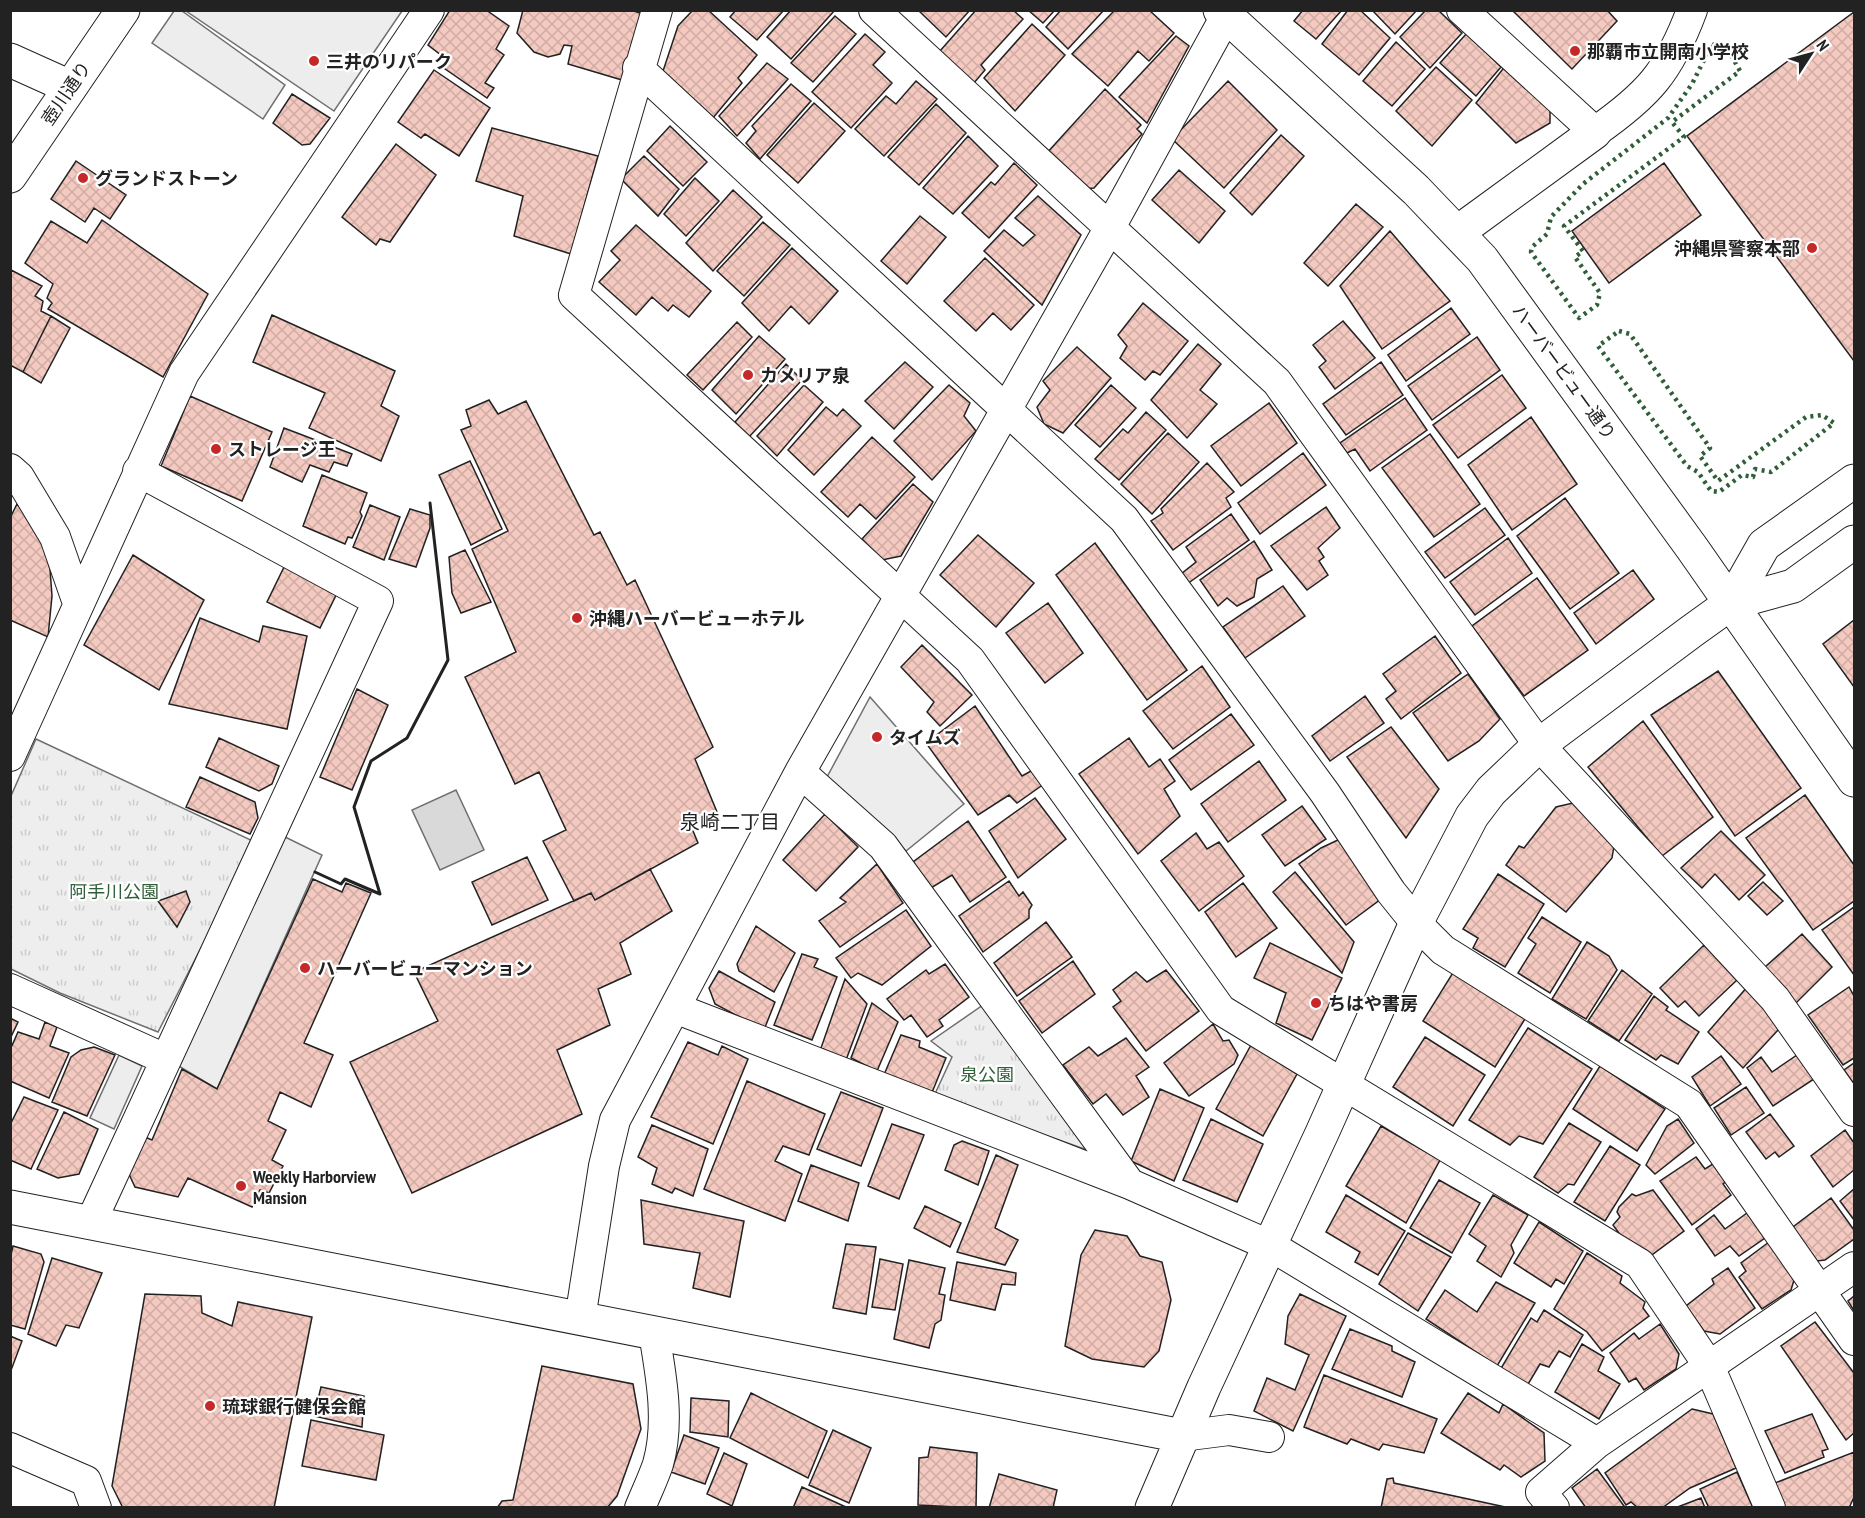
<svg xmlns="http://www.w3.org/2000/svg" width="1865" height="1518" font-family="'PT Sans Narrow','Noto Sans JP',sans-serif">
  <defs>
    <pattern id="grass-tufts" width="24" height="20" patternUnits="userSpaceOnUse" patternTransform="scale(1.5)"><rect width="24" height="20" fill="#eee"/><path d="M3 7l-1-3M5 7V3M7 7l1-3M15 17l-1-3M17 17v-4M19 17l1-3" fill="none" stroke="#ccc"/></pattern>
    <pattern id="building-cross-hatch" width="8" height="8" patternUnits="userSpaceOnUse" patternTransform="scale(1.5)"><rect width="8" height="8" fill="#f3c9c0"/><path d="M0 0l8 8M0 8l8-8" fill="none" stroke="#d0aca5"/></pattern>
  </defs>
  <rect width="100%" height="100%" fill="#fff"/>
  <!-- grass -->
  <path fill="url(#grass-tufts)" stroke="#6f6f6f" stroke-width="1.5" d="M36,739l219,103 -97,190 -98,-39 -49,-24v-173z
    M983,1005l107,146 -156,-55 18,-39 -21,-16z"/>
  <!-- parking -->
  <path fill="#ededed" stroke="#6f6f6f" stroke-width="1.5" d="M174,11h8l103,74 -22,34 -111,-76z
    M186,11h216l-68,100z
    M870,697l94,107 -58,47 -79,-74z
    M281,835l41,20 -105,234 -40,-24z
    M119,1055l23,11 -28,63 -24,-11z"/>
  <!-- water -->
  <path fill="#d9d9d9" stroke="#6f6f6f" stroke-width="1.5" d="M456,790l28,60 -44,20 -28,-60z"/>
  <!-- building -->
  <path fill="url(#building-cross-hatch)" stroke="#222" stroke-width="1.5" d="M450,10h36l23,16 -13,23 8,6 -19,28 9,5 -7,10 -46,-32 5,-7 -18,-14z
    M523,10h108l12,4 -21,66 -54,-16 4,-18 -8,-1 -4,9 -12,3 -14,-5 -17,-19z
    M693,10h15l49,45 -19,23 4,5 -29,35 -50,-47 15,-45z
    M736,10h48l-27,30 -27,-23z
    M791,10h44l-44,49 -24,-22z
    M918,10h52l-24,27z
    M976,10h37l10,9 -42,46 4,5 -11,13 -34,-32z
    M1028,10h27l-12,13z
    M1061,10h43l-36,39 -22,-22z
    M1115,10h34l25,23 -25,28 -11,-10 -30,35 -36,-32z
    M1303,10h39l-26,29 -22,-18z
    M1348,10h12l30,28 -31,37 -37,-31z
    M1372,10h45l-22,24z
    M1426,10h12l24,23 -32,35 -30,-31z
    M1512,10h95l10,11 -45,48z
    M1854,12v349l-167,-225z
    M835,16l21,18 -43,48 -22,-19z
    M1032,24l33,31 -50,56 -31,-33z
    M1467,33l34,34 -25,29 -36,-33z
    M865,34l20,18 -12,13 19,18 -41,45 -39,-36z
    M1176,36l13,10 -42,77 -28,-26z
    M1396,42l29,27 -33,37 -29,-25z
    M767,63l21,16 -51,57 -18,-20z
    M1506,65l44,42v16l-34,20 -40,-40z
    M1436,67l36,33 -40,46 -36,-35z
    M434,70l56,38 -31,48 -34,-22 -4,4 -23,-16z
    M916,81l21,18 -53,57 -29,-27 31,-33 10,8z
    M1228,81l49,49 -53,58 -52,-49z
    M791,84l20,17 -51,58 -14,-16 10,-12 -4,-5z
    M1105,89l36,36 -4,4 5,5 -48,54 -11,1 -37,-35z
    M292,94l38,24 -20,26 -8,1 -29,-22z
    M814,103l31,28 -47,52 -31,-28z
    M936,104l30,29 -47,52 -31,-28z
    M670,126l37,36 -24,24 -36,-35z
    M492,128l106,28 -27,98 -57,-18 9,-40 -47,-15z
    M1281,135l23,21 -52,59 -22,-22z
    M968,136l30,30 -45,48 -30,-26z
    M396,144l40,31 -46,67 -10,-3 -4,6 -34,-28z
    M644,156l35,33 -21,27 -37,-37z
    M76,161l50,34 -16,24 -16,-11 -9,14 -34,-23z
    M1014,163l23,22 -48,53 -27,-25 29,-31 4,3z
    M1664,163l37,52 -92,68 -37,-52z
    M1179,170l46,41 -26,32 -47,-43z
    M695,178l24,23 -33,35 -22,-22z
    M733,190l29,27 -49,54 -27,-28z
    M1038,196l43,39 -39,70 -58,-54 20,-21 19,16 12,-11 -20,-17z
    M1356,204l27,23 -55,59 -24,-23z
    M920,216l26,21 -39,47 -26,-23z
    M102,220l106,74 -45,83 -115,-68 4,-6 -5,-5 6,-14 -28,-21 26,-42 36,22z
    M763,222l27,23 -46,51 -27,-25z
    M636,225l75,66 -22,26 -16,-12 -5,6 -16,-14 -16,18 -37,-33 21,-22 -9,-9z
    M1390,231l60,70 -68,48 -42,-63z
    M792,248l46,43 -29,33 -18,-18 -22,25 -27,-28z
    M985,258l49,47 -23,25 -18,-17 -17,18 -32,-30z
    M11,270l31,16 -7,10 8,5 -2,10 10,5 -28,56 -13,-7z
    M1143,303l45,38 -28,34 -7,-4 -8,9 -25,-22 7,-12 -9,-11z
    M1451,308l19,26 -64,47 -18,-26z
    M272,315l123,56 -14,35 18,10 -18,45 -72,-33 16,-35 -72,-31z
    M51,316l19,12 -29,55 -18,-11z
    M1343,321l32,37 -40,31 -16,-22 7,-6 -13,-16z
    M737,322l15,15 -49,53 -16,-15z
    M759,336l26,23 -49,55 -24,-24z
    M1477,337l23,33 -68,50 -24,-34z
    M1198,344l23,20 -21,26 17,14 -30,34 -36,-38z
    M1077,347l34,31 -48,55 -19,-9 -7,-17 13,-17 -7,-9z
    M905,362l28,25 -39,42 -29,-28z
    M1381,362l22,33 -57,40 -23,-31z
    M786,364l16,16 -53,57 -14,-15z
    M1502,375l24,33 -68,50 -25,-33z
    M804,385l19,17 -46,54 -20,-20z
    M949,385l21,18 -6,13 12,15 -44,49 -38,-39z
    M1111,385l25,23 -36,39 -25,-22z
    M190,396l82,36 -30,69 -81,-35z
    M1405,398l22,32 -57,41 -15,-22 -8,4 -7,-10z
    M489,400l9,14 28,-13 68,134 6,-3 27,53 8,-5 78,167 -18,12 22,53 -26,14 7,17 -103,57 -4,-7 -17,8 -31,-60 23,-11 -27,-58 -24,12 -50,-107 51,-25 -44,-103 36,-18 -47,-101 10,-4 -5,-16z
    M1269,403l28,40 -56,43 -30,-40z
    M826,407l11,9 6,-7 18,17 -47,49 -26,-25z
    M1146,412l20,18 -47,50 -24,-21 28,-30 5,4z
    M1531,417l46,67 -65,46 -44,-65z
    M284,428l68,26 -5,12 -13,-4 -5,10 -19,-7 -8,17 -32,-15z
    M1168,433l31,29 -47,52 -31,-30z
    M1430,434l50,70 -46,33 -52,-69z
    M872,437l43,40 -39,42 -16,-15 -12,13 -27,-25z
    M1303,453l23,32 -66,49 -22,-31z
    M470,461l32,68 -31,16 -32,-70z
    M1207,463l27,29 -8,6 5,9 -58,43 -22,-29 12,-8 -2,-4z
    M322,475l45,18 -7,19 2,4 -10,22 -4,-1 -3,7 -42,-18z
    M913,484l20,18 -32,54 -19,4 -20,-21z
    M1565,498l54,75 -49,36 -53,-73z
    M17,504l10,12 18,33 5,20 2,27 -4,41 -38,-17v-102z
    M370,505l30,12 -16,43 -31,-13z
    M1326,507l14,21 -22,20 6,9 -5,4 9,14 -21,15 -36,-44z
    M1485,508l20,27 -60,43 -20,-26z
    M410,509l20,6v13l-14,39 -27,-8z
    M1231,514l18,26 -62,44 -6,-10 15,-12 -10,-15z
    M978,535l56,48 -38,44 -56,-52z
    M1508,538l24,35 -57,42 -25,-33z
    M1254,541l18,29 -15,9 -3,18 -17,9 -10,-8 -9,8 -18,-26z
    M1095,543l92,127 -40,30 -91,-125z
    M465,550l26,52 -30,11 -9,-20 -3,-36z
    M133,555l71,45 -45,90 -75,-45z
    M287,561l53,26 -20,41 -53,-26z
    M1633,570l21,29 -58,45 -22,-31z
    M1537,578l51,72 -64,46 -52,-70z
    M1283,586l22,30 -60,42 -22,-31z
    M1048,603l35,50 -38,30 -39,-50z
    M200,618l59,24 4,-16 44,10 -20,93 -118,-25z
    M1854,620v67l-31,-43z
    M1435,636l26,37 -60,46 -15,-20 10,-8 -13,-17z
    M922,645l50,50 -32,31 -13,-14 7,-10 -33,-35z
    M1202,666l28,41 -57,42 -30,-38z
    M1718,671l83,117 -66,48 -84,-121z
    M1468,674l32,45 -21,22 -31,20 -35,-48z
    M357,689l31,16 -36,85 -32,-13z
    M1365,696l19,27 -54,38 -18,-25z
    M975,706l47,70 9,-5 13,13 -27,19 -8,-8 -31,20 -52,-72z
    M1231,714l23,31 -63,45 -22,-30z
    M1643,721l70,96 -51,39 -74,-89z
    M1391,727l48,62 -33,49 -59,-81z
    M219,738l60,28 -7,18 -13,7 -53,-24z
    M1129,738l20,29 11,-8 15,22 -11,8 16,27 -42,38 -59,-80z
    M1259,761l27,39 -58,42 -27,-38z
    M200,777l55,25 3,16 -8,16 -64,-27z
    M1805,795l49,70v36l-41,29 -67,-92z
    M1035,798l31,41 -48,39 -29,-47z
    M1577,802l38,38 -3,18 -46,54 -60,-47 13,-19 5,2 32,-41z
    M1302,806l24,33 -41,27 -23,-31z
    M825,814l33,33 -42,44 -33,-31z
    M968,821l38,56 -36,25 -18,-27 -21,13 -18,-26z
    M1721,831l44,44 -26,25 -24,-26 -13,14 -21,-20z
    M1196,833l11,16 12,-7 25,34 -45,35 -38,-50z
    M1340,839l41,60 -35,26 -47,-61 22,-16z
    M527,857l21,43 -56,25 -20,-43z
    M877,864l26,39 -63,44 -21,-26 27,-19 -6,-4z
    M650,869l22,42 -52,32 11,31 -33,15 12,36 -53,25 25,64 -170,79 -62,-131 88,-41 -24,-49 177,-79 4,7z
    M1295,872l59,70 -12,31 -69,-81z
    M1498,874l46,30 -39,63 -32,-19 5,-10 -15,-9z
    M313,879l29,13 4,-9 25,10 -67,150 29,12 -22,52 -31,-15 -12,29 18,9 -14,30 11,6 -14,27 -9,-3 -8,17 -64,-29 -10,19 -43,-10 -7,-15 17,-35 7,3 30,-71 35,20z
    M1009,881l10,15 4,-4 9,13 -3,5v8l-46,34 -24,-36z
    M1763,882l20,19 -16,14 -19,-19z
    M1243,883l34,45 -41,29 -31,-45z
    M186,891l4,11 -13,25 -19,-26z
    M1854,907v68l-32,-45z
    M906,910l25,36 -49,39 -24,-12 -7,5 -15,-20z
    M1542,917l39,25 -31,51 -32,-20 18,-29 -8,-6z
    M1046,922l26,35 -55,39 -23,-33z
    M756,926l39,27 -21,39 -35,-21 -2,-7z
    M1802,934l30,33 -36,36 -31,-36z
    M1587,942l22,14 8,14 -31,49 -34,-20z
    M1270,943l72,35 -30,62 -36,-17 10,-30 -32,-15z
    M1704,945l33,35 -38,36 -14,-15 -7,6 -18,-19z
    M802,954l16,5 -4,8 23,10 -25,63 -38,-15z
    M1073,961l22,33 -53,39 -23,-32z
    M945,964l24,33 -30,23 4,6 -16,11 -16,-22 -7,5 -17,-21 39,-29 3,4z
    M1166,970l33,41 -53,40 -33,-44 8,-6 -8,-11 23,-18 11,10z
    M1622,970l30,24 -33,47 -31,-20z
    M719,971l56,31 -11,28 -49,-26 -6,-16z
    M1454,971l71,48 -30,48 -72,-46z
    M845,979l22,25 -21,56 -25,-12z
    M1748,986l31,43 -36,39 -35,-36z
    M1849,987l5,9v62l-11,7 -35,-50z
    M1654,996l14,11 -2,3 33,22 -21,32 -17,-9 -5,5 -31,-20z
    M872,1003l26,19 -21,49 -26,-13z
    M10,1018l8,4 -8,17z
    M45,1022l12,5 -7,19 19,7 -20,45 -39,-17v-31l8,-18 21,7z
    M1213,1024l10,17 6,-1 9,15 -4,9 -45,32 -25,-33z
    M1528,1028l64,41 -49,75 -24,-8 -9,9 -41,-25z
    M901,1035l19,6 -1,6 27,11 -15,37 -48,-18z
    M1425,1037l60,38 -32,51 -60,-39z
    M1126,1038l23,29 -13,9 13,21 -26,18 -17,-21 -13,10 -30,-39 26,-18 9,9z
    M688,1042l30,13 4,-9 26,13 -35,85 -62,-27z
    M1251,1045l46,29 -34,62 -47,-27z
    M94,1047l21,8 -28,61 -35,-14 19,-45 10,-7z
    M1797,1055l17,24 -41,27 -26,-38 14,-11 11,15z
    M1721,1056l20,28 -31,22 -18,-29z
    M1854,1063v21l-10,-14z
    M1600,1066l65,43 -28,42 -64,-42z
    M747,1081l78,33 -16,41 -26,-9 -8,15 27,13 -17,47 -81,-32z
    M1746,1087l18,26 -33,22 -17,-27z
    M1160,1089l44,19 -30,73 -43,-20z
    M841,1092l42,16 -22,58 -44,-17z
    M24,1097l34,13 -27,59 -21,-9v-35z
    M64,1112l34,17 -19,45 -21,4 -21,-9z
    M1770,1114l24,32 -15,11 -4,-5 -9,7 -20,-27z
    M1211,1119l52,25 -26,58 -54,-22z
    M1678,1119l16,24 -39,31 -9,-9 21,-39z
    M1569,1123l32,19 -27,43 -6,-1 -10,9 -24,-16z
    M892,1124l32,11 -25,64 -31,-13z
    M652,1125l56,24 -15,47 -18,-8 -3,5 -20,-9 5,-16 -19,-11z
    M1381,1126l59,34 -34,63 -60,-37z
    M1845,1130l9,13v27l-21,17 -22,-31z
    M962,1141l27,10 -11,34 -33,-15 9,-25z
    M1610,1146l30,19 -35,56 -31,-19z
    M996,1155l22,10 -23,63 23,12 -13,25 -48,-13z
    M1696,1157l9,12 11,-7 13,17 -6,5 8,11 -39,30 -32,-44z
    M811,1165l48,18 -11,38 -50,-20z
    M1439,1180l41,23 -28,50 -42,-25z
    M1854,1189v31l-14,-19z
    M1653,1190l31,41 -35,26 -25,-17 -11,-15 7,-8 -3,-5 2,-5 13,-13 4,2z
    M1346,1195l59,36 -27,44 -23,-13 5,-10 -34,-20z
    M1493,1195l35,20 -17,30 3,8 -13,24 -24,-16 9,-15 -17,-12z
    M1831,1198l23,32v9l-29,21 -8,1 -24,-34z
    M641,1200l103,21 -14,76 -37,-9 7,-35 -56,-9z
    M925,1206l36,17 -11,24 -36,-19z
    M1747,1213l18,25 -26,18 -9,-10 -15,10 -19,-27 18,-14 11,14z
    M1539,1222l44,29 -19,33 -8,-5 -5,8 -37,-24z
    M1095,1230l32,6 13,20 22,6 9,38 -12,51 -15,16 -52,-8 -27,-13 16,-91z
    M1408,1233l43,24 -33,54 -39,-27z
    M1769,1242l25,38 -3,10 -29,19 -23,-32 7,-6 -5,-8z
    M846,1244l30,3 -10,67 -33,-6z
    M13,1246l28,8 3,8 -19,67 -15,-4v-66z
    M1587,1253l35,23 -2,7 25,19 -2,6 6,8 -47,35 -15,-19 -33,-23z
    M52,1258l50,15 -23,55 -13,-3 -10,21 -28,-12z
    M880,1259l23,5 -8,46 -23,-3z
    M909,1260l36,8 -6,26 6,1 -4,25 -6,4 -6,24 -35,-9z
    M957,1262l59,11 -1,12 -13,-1 -7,26 -45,-10z
    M1728,1268l27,40 -35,26 -16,-3 -18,-25 28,-22 -2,-5z
    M1496,1282l39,21 -38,63 -71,-47 19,-29 32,22z
    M145,1294l56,2 1,17 30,13 6,-24 74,15 -38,191h-151l-11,-22z
    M1300,1294l46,22 -53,115 -39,-20 13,-33 28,12 14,-35 -24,-11 3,-28z
    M1854,1296v15l-6,-10z
    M1544,1310l39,25 -13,22 -11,-6 -10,16 -9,-3 -13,22 -27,-16 31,-52 6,4z
    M1815,1322l39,51v60l-8,7 -65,-94z
    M1660,1324l19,30 -3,15 -32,21 -8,-12 -7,4 -19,-29 24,-20 5,6z
    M1350,1329l42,17v5l23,11 -13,35 -70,-28z
    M10,1336l12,5 -12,32z
    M1582,1344l22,13 -6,14 22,13 -21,35 -44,-27z
    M542,1366l91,18 8,45 -24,67 -10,12h-110l5,-7 11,-1z
    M1324,1375l113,44 -13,34 -41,-9 -4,6 -28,-11 -4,5 -43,-17z
    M321,1387l43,9 -2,31 -48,-11z
    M751,1393l76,38 -19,47 -78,-40z
    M1468,1393l31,20 4,-9 41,29 1,28 -24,16 -17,-12 -4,5 -59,-37z
    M691,1398l38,3 -1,36 -38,-5z
    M1692,1409l21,5 23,54 -46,20 -28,20h-24l-7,-6 -5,3 -21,-32z
    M1812,1414l16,35 -6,2 2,6 -39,16 -20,-42z
    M311,1420l73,15 -8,45 -74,-14z
    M833,1430l38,18 -22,55 -40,-18z
    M684,1435l35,13 -14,36 -34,-12z
    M930,1447l47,6 -1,55 -58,-3 1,-47 9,-1z
    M1854,1452v45l-5,11h-64l-10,-25z
    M724,1453l23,11 -15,42 -25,-12z
    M1597,1469l27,37 -2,2h-36l-14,-20z
    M1737,1472l16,36h-44l-9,-19z
    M999,1474l58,16 -4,18h-64z
    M1393,1478l1,5 116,25h-129l6,-29z
    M802,1487l46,21h-55z
    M1701,1498l4,10h-30z"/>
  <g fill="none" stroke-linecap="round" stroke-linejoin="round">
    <!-- street casing -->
    <g stroke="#222" stroke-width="32">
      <path id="street" d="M657,10l-83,285 396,365 251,350 419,254 69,102 61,142
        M874,10l403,372 262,363 236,254 79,112
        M1462,10l133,122c53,-37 74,-60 97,-122
        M638,68l486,451 201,274 66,99 25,31 27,27 246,154 165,236
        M10,469l9,8 36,60 23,66
        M10,756l174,-383 245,-363
        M800,772l83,74 247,338
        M10,989l155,70
        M675,1008l455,176 141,62 326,197
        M91,1222l287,-621 -240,-130
        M580,1319l24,-153 11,-46 185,-348 309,-543 117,-213
        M1182,1436l47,-6 40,7
        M10,1448l76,33 10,27
        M640,1508c6,-15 13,-29 18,-44 12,-42 3,-89 -4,-131
        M1554,1508l-13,-16 56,-49 257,-176"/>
    </g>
    <!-- secondary casing -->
    <g stroke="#222" stroke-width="35">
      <path id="secondary" d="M1220,10l196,180 66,69 210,289 162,232
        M10,60l60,27
        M1458,232l137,-100
        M1731,603l33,-58 90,-64
        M10,1207l1172,229
        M1152,1508l52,-121 118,-254 94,-210 56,-107 19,-25 48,-46 153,-114 39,-28 62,-17 61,-44"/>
    </g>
    <!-- highway casing -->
    <g stroke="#222" stroke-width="35">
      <path id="highway" d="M10,176l113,-166"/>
    </g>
    <!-- street -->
    <use href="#street" stroke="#fff" stroke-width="30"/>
    <!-- secondary -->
    <use href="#secondary" stroke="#fff" stroke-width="33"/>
    <!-- highway -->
    <use href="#highway" stroke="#fff" stroke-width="33"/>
    <!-- hedge -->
    <path stroke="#2f5e38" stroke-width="4.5" stroke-dasharray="3 4.5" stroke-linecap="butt" d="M1712,44l18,9 10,18 -68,51 12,15 -120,89 19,25 -8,6 25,36 -3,12 -18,13 -48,-66 1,-5 15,-13 4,-17 32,-33 85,-66 24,-34z
      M1619,331l11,3 80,114 -10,8 18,25 88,-64 16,-2 12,8 -63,49 -16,-3 -2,8 -11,-2 -23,17 -8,-1 -13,-19 -11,-6 -89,-120z"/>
    <!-- wall -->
    <path stroke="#222" stroke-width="3" d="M315,872l26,12 4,-5 35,15
      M380,894l-26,-87 17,-46 36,-23 41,-78 -18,-157"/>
  </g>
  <!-- markers -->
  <g fill="#c62828" stroke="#fff" stroke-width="2">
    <circle cx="1575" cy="51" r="6"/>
    <circle cx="314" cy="61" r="6"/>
    <circle cx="83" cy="178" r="6"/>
    <circle cx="1812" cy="248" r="6"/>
    <circle cx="748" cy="375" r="6"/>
    <circle cx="216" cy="449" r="6"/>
    <circle cx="577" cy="618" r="6"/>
    <circle cx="877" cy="737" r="6"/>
    <circle cx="305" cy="968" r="6"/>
    <circle cx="1316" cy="1003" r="6"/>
    <circle cx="241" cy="1186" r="6"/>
    <circle cx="210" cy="1406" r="6"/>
  </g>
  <g text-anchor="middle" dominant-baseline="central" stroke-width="4.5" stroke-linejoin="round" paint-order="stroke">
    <!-- poi labels -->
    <g font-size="18" font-weight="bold" fill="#222" stroke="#fff" text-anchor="start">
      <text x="1587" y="51">那覇市立開南小学校</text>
      <text x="326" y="61">三井のリパーク</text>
      <text x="95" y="178">グランドストーン</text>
      <text x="1800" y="248" text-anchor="end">沖縄県警察本部</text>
      <text x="760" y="375">カメリア泉</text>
      <text x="228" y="449">ストレージ王</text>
      <text x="589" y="618">沖縄ハーバービューホテル</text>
      <text x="889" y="737">タイムズ</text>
      <text x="317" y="968">ハーバービューマンション</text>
      <text x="1328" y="1003">ちはや書房</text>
      <text x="253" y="1176">Weekly Harborview<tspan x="253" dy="21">Mansion</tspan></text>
      <text x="222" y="1406">琉球銀行健保会館</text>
    </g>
    <!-- street labels -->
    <g font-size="18" fill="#222" stroke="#fff">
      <text transform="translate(66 93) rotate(-56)">壺川通り</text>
      <text transform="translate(1564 372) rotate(54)">ハーバービュー通り</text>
    </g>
    <!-- park labels -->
    <g font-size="18" fill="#2f5e38" stroke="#fff">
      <text x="114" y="891">阿手川公園</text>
      <text x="987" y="1074">泉公園</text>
    </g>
    <!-- neighbourhood labels -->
    <g font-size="20" fill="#222" stroke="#fff">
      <text x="730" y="822">泉崎二丁目</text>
    </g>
  </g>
  <!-- border -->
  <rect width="1865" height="1518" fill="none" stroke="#222222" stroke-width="24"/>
  <!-- north arrow -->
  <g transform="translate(1811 54) rotate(54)" stroke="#ffffff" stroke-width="4.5" paint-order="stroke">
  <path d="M0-4.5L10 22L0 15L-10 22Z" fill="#222222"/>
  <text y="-9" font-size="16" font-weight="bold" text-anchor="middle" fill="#222222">N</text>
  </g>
</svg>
